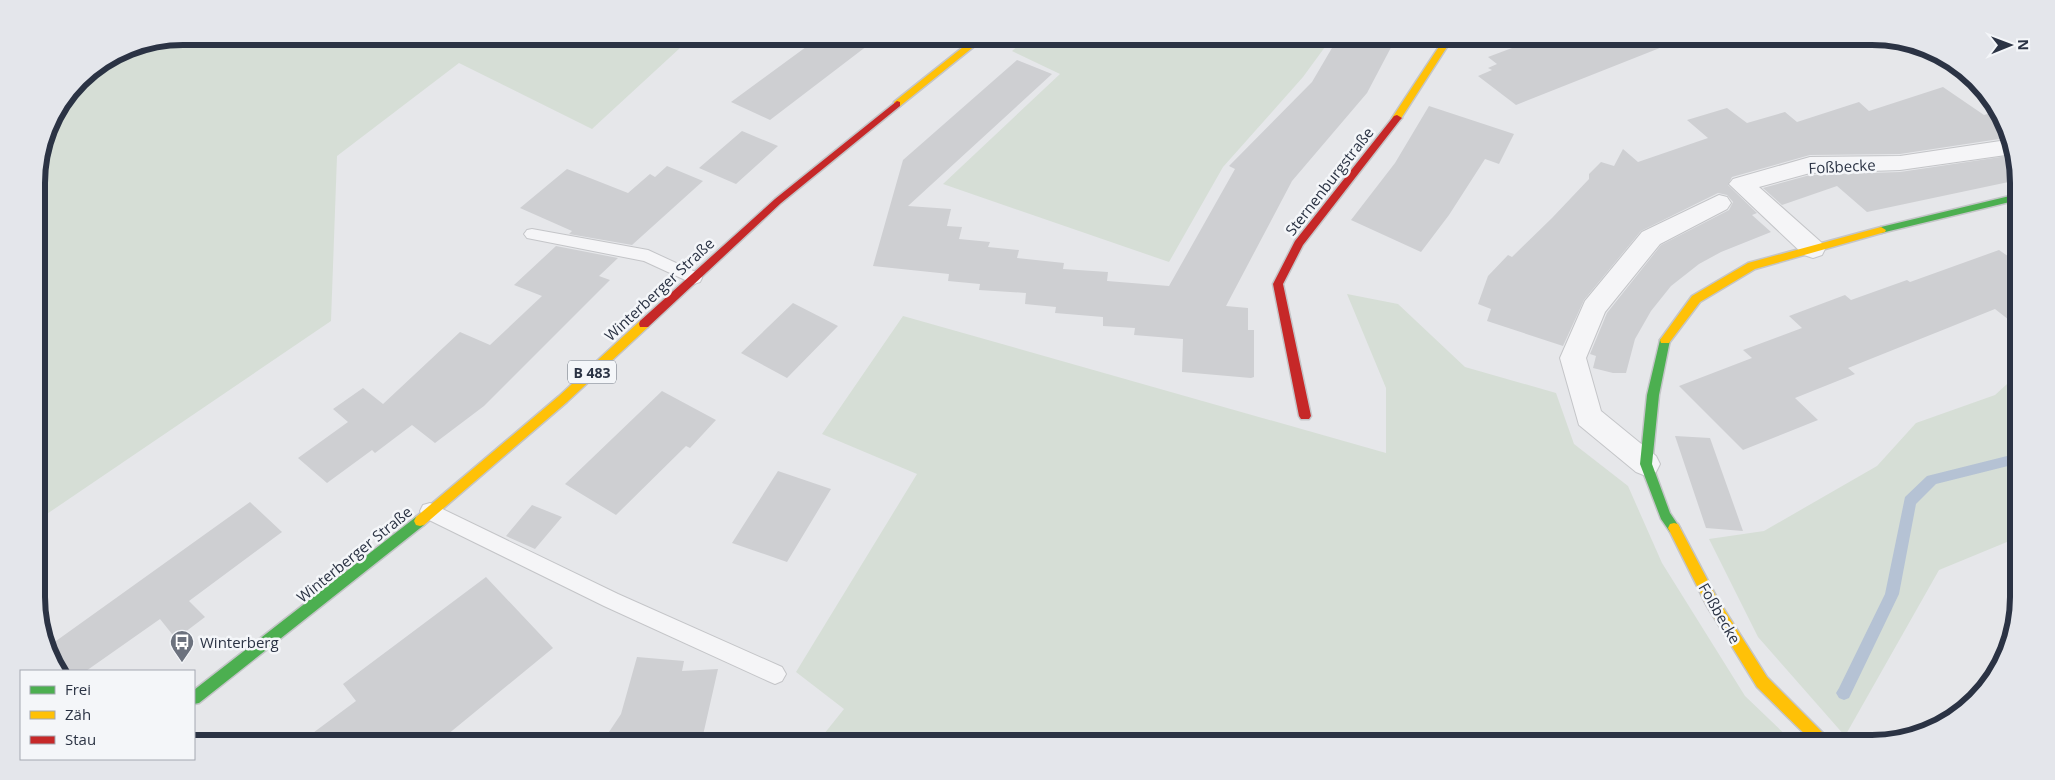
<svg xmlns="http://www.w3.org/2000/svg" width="2055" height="780" font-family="'Open Sans',sans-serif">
  <rect width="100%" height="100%" fill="#e6e7ea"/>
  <!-- green -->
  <path fill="#d6ded6" d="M183,36h510l-101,93 -133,-66 -122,93 -6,165 -293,199 -1,-347 15,-55 34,-45 41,-26z
    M1029,36h304l-30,41 -80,90 -54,95 -226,-78 117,-110 -48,-23z
    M1347,294l51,10 67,63 91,26 18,51 54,42 34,77 83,133 49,47 -978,1 28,-35 -48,-37 121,-198 -95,-40 81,-118 483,137v-65z
    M2018,374l1,163 -80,33 -94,166 -87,-99 -49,-98 55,-8 113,-65 39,-43 79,-28z"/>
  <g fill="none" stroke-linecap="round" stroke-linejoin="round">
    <!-- stream -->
    <path fill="#b5c2d4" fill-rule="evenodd" d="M2011,455l5,1 2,4 -2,4 -80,20 -20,20 -17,90 -50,104 -5,2 -5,-2 -3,-5 3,-5 46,-94 20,-97 22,-21z"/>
  </g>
  <!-- building -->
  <path fill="#cecfd2" d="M821,36h59l-110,84 -39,-18z
    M1339,36h58l-30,57 -75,88 -66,125 22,2v22h6v47l-3,1 -69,-6 1,-33 -49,-4 1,-7 -32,-2v-9l-48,-4 1,-6 -31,-3 1,-11 -47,-3 1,-6 -32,-3 1,-7 -76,-8 30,-106 114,-100 35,14 -144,132 43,3 -4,17 15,1 -3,12 31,3 -2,5 31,3 -2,8 47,5 -1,6 45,3 -1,9 62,5 66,-117 -6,-3 83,-84z
    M1544,36h140l1,2 -169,67 -38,-29 14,-6 -4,-2 9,-4 -9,-7z
    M1943,87l41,28 10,-3 12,26 -106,16 -90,1 -78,22 -4,8 29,28 -5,2 19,17 -50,20 -22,12 -28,22 -20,25 -16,28 -9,34h-13l-20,-5 3,-12 -6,-2 17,-41 54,-68 68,-35 4,-8 -6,-7 -9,-2 -77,38 -57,69 -21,46 -76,-25 4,-12 -13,-5 10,-28 20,-21 4,2 40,-39 37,-39v-5l12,-12 13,4 9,-17 15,13 70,-24 -21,-18 40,-12 20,15 38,-11 12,10 62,-20 10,9z
    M1429,106l85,28 -15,30 -14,-5 -36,56 -28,37 -70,-32 44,-57z
    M742,131l36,15 -42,38 -37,-16z
    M2014,155l3,9 1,16 -151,32 -30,-26 -55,19 -19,-17 47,-13 90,-3z
    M667,166l36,15 -71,64 -63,-11 3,-3 -52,-23 47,-39 61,24 22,-19 5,3z
    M556,246l62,12 -19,18 11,4 -126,126 -49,37 -23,-18 -37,28 -3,-3 -45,33 -29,-25 50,-36 -15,-13 30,-21 20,16 77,-72 30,13 52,-49 -28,-11z
    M1999,250l19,13v64l-23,-18 -147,59 7,6 -60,24 23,22 -75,30 -64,-64 73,-28 -9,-8 59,-22 -13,-12 56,-21 6,5 56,-20 3,2z
    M793,303l45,23 -51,52 -46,-25z
    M662,391l54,29 -26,28 -4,-2 -70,69 -51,-31z
    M1675,436l35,2 33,93 -37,-3z
    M778,471l53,18 -44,73 -55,-19z
    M250,502l32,30 -93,69 16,16 -29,22 -16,-20 -74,52h-24l-13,-25z
    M532,505l30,12 -27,32 -29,-13z
    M486,577l67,71 -117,96h-138l58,-43 -13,-17z
    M637,657l47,4 -2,10 36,-2 -17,75h-100l20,-30z"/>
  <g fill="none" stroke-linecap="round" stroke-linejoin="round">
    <!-- lane casing -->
    <g stroke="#c4c5c8" stroke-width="2">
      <path id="lane" d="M532,229l116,21 52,24 2,4 -2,4 -6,2 -50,-23 -117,-23 -3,-4 3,-4z
        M430,503l188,91 164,73 4,7 -4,7 -7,3 -7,-3 -164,-75 -181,-89 -3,-6 3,-6z"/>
    </g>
    <!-- street casing -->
    <g stroke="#c4c5c8" stroke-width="2">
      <path id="street" d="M2007,140l6,14 -113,16 -90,3 -51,14 63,56 3,6 -3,6 -9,3 -9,-3 -75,-71 4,-5 77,-22 90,-1z
        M1719,195l8,2 4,6 -4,6 -67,35 -55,68 -19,46 15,53 55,45 4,8 -4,8 -10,4 -10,-4 -57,-47 -19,-67 25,-57 57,-69z"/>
    </g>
    <!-- fast casing -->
    <g stroke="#c4c5c8" stroke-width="3">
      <path id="fast" d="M2018,194v6l-137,33 -5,-3 5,-3z
        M1665,336l5,4 -11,55 -7,69 18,49 10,15 -2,4 -4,1 -4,-1 -9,-13 -21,-55 7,-69 13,-55z
        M420,516l4,1 2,4 -2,4 -225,178 -5,1v-14l222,-173z"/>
    </g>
    <!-- slow casing -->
    <g stroke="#c4c5c8" stroke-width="3">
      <path id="slow" d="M977,36h10l-87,70h-6v-4z
        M1446,36h8l-54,84h-6l-2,-2z
        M1881,227l5,3 -1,2 -130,37 -55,33 -31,41h-8l-1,-3 32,-44 56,-33z
        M644,320l5,4 -1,3 -81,75 -143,123 -4,1 -4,-1 -2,-4 2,-4 143,-121 81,-75z
        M1674,523l4,1 39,74 50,79 61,61 2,5h-16l-57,-56 -50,-81 -39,-78 2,-4z"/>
    </g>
    <!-- jam casing -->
    <g stroke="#c4c5c8" stroke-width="3">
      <path id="jam" d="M897,101l3,1v4l-119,97 -133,124h-8l-1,-3 1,-3 135,-122z
        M1397,115l5,3 -2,2 -97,125 -20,39 28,132 -2,3h-8l-2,-3 -26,-132 22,-43 99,-125z"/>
    </g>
    <!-- lane -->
    <use href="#lane" fill="#f5f5f7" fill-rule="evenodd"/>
    <!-- street -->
    <use href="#street" fill="#f5f5f7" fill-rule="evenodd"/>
    <!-- fast -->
    <use href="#fast" fill="#4caf50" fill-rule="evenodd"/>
    <!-- slow -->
    <use href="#slow" fill="#ffc107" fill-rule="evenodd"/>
    <!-- jam -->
    <use href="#jam" fill="#c62828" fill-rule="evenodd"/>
  </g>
  <!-- icons -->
  <defs>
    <g id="bus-pin" transform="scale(1.25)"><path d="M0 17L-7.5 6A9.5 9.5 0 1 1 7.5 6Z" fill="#6c727e" stroke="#f4f6f9"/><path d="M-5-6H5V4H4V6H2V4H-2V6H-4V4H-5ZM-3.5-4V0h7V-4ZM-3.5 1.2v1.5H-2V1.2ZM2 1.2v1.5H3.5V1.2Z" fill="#fff"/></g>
  </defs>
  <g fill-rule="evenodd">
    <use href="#bus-pin" x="182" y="642"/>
  </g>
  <g text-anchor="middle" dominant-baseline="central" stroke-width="5" stroke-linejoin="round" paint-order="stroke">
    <!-- shield labels -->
    <rect fill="#f4f6f9" stroke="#676e7a" stroke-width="1" x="568" y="360.5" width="48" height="23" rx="4"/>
    <g font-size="14" font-weight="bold" fill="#2b3344">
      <text x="592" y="372">B 483</text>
    </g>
    <!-- street labels -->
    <g font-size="15" fill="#2b3344" stroke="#f4f6f9">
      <text transform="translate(1842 166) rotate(-3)">Foßbecke</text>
      <text transform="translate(1329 181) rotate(-52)">Sternenburgstraße</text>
      <text transform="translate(659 289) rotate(-43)">Winterberger Straße</text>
      <text transform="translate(354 554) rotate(-39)">Winterberger Straße</text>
      <text transform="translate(1720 613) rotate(60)">Foßbecke</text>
    </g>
    <!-- poi labels -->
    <g font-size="15" fill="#2b3344" stroke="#f4f6f9" text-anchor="start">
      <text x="200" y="642">Winterberg</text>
    </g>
  </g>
  <!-- crop -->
  <path d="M0 0H2055V780H0ZM183 45H1872A138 138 0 0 1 2010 183V597A138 138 0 0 1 1872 735H183A138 138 0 0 1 45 597V183A138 138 0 0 1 183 45Z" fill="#e4e6eb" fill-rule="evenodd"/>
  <path fill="none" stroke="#2b3344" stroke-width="6" d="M183 45H1872A138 138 0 0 1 2010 183V597A138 138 0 0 1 1872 735H183A138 138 0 0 1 45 597V183A138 138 0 0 1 183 45Z"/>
  <!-- legend -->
  <rect x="20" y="670" width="175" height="90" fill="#f4f6f9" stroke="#a4a8b1"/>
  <rect x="30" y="686" width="25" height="8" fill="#4caf50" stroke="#a4a8b1"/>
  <text x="65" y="695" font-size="15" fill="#2b3344">Frei</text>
  <rect x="30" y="711" width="25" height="8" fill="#ffc107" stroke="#a4a8b1"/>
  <text x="65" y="720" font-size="15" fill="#2b3344">Zäh</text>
  <rect x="30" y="736" width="25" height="8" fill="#c62828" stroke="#a4a8b1"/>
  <text x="65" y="745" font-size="15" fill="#2b3344">Stau</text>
  <!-- north arrow -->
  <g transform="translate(2010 45) rotate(89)" stroke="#f4f6f9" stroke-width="4" paint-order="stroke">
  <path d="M0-4L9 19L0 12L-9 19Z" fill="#2b3344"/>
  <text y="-8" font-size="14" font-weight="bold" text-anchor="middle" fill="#2b3344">N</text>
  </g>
</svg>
